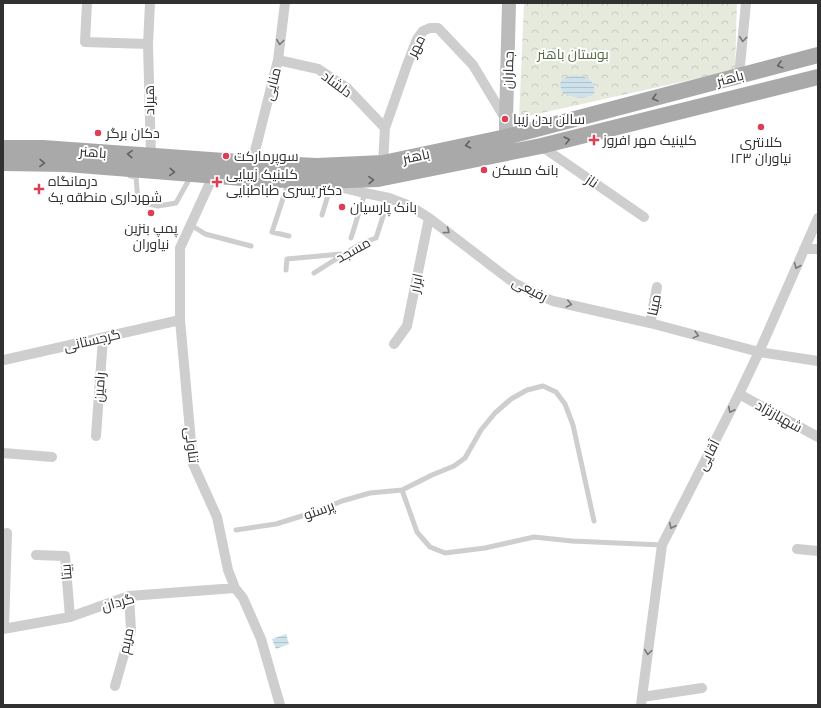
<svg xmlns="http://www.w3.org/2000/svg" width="821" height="708" font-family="'IBM Plex Sans',Cairo,sans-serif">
  <defs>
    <pattern id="park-crowns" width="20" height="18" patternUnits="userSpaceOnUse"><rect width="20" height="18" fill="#e5eadd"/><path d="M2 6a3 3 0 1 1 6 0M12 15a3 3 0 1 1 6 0" fill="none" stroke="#c5c9be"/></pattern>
    <pattern id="water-rules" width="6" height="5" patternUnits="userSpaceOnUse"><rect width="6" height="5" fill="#cde2eb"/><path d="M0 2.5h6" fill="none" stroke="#b0c2ca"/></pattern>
  </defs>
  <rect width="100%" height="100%" fill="#fff"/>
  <!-- park -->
  <path fill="url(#park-crowns)" d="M524,3h213l-2,67 -216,48z"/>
  <!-- water -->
  <path fill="url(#water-rules)" d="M571,75c12,0 26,4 23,19 -11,6 -21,4 -32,-2l-2,-8 2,-5z
    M286,634l3,10 -13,5 -4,-10z"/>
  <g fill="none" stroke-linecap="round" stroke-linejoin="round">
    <!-- service -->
    <path stroke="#cecece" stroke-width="5" d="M130,176l6,1 2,25 20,4 18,-3 15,-27
      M288,183l-16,49 17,4
      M322,215l9,-30
      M191,225l14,9 46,12
      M351,238l14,-45
      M286,270l1,-11 54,-5
      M314,273l46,-29 16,-6 13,-40
      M594,521l-21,-96 -8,-21 -9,-12 -13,-6 -16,4 -16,9 -16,14 -14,17 -16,28 -11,8 -22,9 -30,15 15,42 13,15 15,6 40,-5 49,-11 38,4 90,4
      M236,530l40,-6 42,-13 24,-10 28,-8 32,-3"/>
    <!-- minor -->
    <path stroke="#cecece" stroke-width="10" d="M87,3l-2,39 63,2
      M150,3l-2,41 3,112
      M278,60l40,9 29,19 38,40
      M739,76l7,-73
      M541,146l103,71
      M252,163l26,-103 7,-57
      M383,163l2,-35 22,-63 10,-26 6,-8 7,-3h8l35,37 33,55
      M213,176l-33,72v72l13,144 24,53 11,53 7,18 8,10 18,41 19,66
      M331,185l29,7 29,6 21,8 19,12 85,65 18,9 21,9 97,22 109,29 59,9
      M804,249h14
      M650,323l7,-36
      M394,344l13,-18 22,-108
      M4,360l176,-40
      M739,394l79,43
      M96,436l7,-98
      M3,453l49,4
      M797,549l21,2
      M36,555l29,1 5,61
      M4,628l3,-95
      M3,629l67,-12 59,-21 106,-8
      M115,686l16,-56 -2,-34
      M642,697l60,-9
      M641,705l21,-160 77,-151 20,-42 59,-134"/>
    <!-- secondary -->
    <path stroke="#bbb" stroke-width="14" d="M508,146l-2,-9v-17l3,-117"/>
    <!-- primary -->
    <path stroke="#a9a9a9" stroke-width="16" d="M3,148h40l209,15 65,3 66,-3 123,-26 312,-82
      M3,163l64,1 188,15 67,2 56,-2 163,-33 277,-69"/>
  </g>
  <!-- one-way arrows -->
  <defs><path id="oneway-chevron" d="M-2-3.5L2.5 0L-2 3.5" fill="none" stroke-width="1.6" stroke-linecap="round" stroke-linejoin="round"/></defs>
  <g stroke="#787878">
    <use href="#oneway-chevron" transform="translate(743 39) rotate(95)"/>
    <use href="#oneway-chevron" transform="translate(280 42) rotate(97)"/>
    <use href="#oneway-chevron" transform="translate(447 231) rotate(37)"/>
    <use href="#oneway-chevron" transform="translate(797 266) rotate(113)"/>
    <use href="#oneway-chevron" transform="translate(569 304) rotate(13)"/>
    <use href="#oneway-chevron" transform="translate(696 335) rotate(15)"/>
    <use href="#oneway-chevron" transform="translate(731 410) rotate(117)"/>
    <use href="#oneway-chevron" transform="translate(672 526) rotate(117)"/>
    <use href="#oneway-chevron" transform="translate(648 652) rotate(98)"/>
  </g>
  <g stroke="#616161">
    <use href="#oneway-chevron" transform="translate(780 65) rotate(165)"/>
    <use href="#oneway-chevron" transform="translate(655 98) rotate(165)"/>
    <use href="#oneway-chevron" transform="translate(567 140) rotate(-14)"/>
    <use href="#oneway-chevron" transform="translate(468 145) rotate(168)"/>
    <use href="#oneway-chevron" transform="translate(130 154) rotate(-176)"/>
    <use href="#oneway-chevron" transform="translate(42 163) rotate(2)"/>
    <use href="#oneway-chevron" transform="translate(172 172) rotate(4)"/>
    <use href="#oneway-chevron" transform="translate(371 180) rotate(-2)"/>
  </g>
  <!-- markers -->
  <g fill="#dc3e54" stroke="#fff" stroke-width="1.5">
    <circle cx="505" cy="119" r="4"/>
    <circle cx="761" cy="127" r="4"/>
    <circle cx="98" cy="133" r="4"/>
    <path d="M592 134h4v4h4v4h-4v4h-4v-4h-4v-4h4z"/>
    <circle cx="226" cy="156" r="4"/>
    <circle cx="484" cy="170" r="4"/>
    <path d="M215 176h4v4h4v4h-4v4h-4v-4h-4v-4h4z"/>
    <path d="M37 183h4v4h4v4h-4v4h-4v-4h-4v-4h4z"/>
    <circle cx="342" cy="207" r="4"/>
    <circle cx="151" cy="213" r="4"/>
  </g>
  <g text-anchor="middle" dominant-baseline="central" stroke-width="4" stroke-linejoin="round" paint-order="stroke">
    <!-- street labels -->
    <g font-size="14" fill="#313131" stroke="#fff">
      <text transform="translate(416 46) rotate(-63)">مهر</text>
      <text transform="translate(508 70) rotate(-88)">جماران</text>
      <text transform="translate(730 78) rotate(-15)">باهنر</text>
      <text transform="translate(272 84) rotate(-76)">منایی</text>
      <text transform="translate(337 84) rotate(37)">دلشاد</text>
      <text transform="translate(149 100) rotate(-91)">هیراد</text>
      <text transform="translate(93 152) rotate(4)">باهنر</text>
      <text transform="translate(416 156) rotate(-12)">باهنر</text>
      <text transform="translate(592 181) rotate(34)">ناز</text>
      <text transform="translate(353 250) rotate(-29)">مسجد</text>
      <text transform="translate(416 283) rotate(-78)">ابرار</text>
      <text transform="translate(530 289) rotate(27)">رفیعی</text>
      <text transform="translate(654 305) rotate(-79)">مینا</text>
      <text transform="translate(92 340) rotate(-13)">گرجستانی</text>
      <text transform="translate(99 387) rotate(-86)">رامین</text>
      <text transform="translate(779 416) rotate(29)">شهبازنژاد</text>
      <text transform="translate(192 445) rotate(83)">تناولی</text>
      <text transform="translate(708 455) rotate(-63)">آقایی</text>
      <text transform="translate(319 510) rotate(-20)">پرستو</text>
      <text transform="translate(66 572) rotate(-95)">بیتا</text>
      <text transform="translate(118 602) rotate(-15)">گردان</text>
      <text transform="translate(126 641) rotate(-78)">مریم</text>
    </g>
    <!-- park labels -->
    <g font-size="14" fill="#576b40" stroke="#fff">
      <text x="573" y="54">بوستان باهنر</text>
    </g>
    <!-- poi labels -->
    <g font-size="14" fill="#313131" stroke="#fff" text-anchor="start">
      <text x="513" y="119">سالن بدن زیبا</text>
      <text x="106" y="133">دکان برگر</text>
      <text x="603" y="140">کلینیک مهر افروز</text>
      <text x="761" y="142" text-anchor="middle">کلانتری<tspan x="761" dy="16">۱۲۳ نیاوران</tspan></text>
      <text x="234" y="156">سوپرمارکت</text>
      <text x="492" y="170">بانک مسکن</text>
      <text x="226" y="174">کلینیک زیبایی<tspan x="226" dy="16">دکتر یسری طباطبایی</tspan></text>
      <text x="48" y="181">درمانگاه<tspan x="48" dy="16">شهرداری منطقه یک</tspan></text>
      <text x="350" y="207">بانک پارسیان</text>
      <text x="151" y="228" text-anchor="middle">پمپ بنزین<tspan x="151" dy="16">نیاوران</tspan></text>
    </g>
  </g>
  <!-- border -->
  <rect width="821" height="708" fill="none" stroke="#313131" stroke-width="8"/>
</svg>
